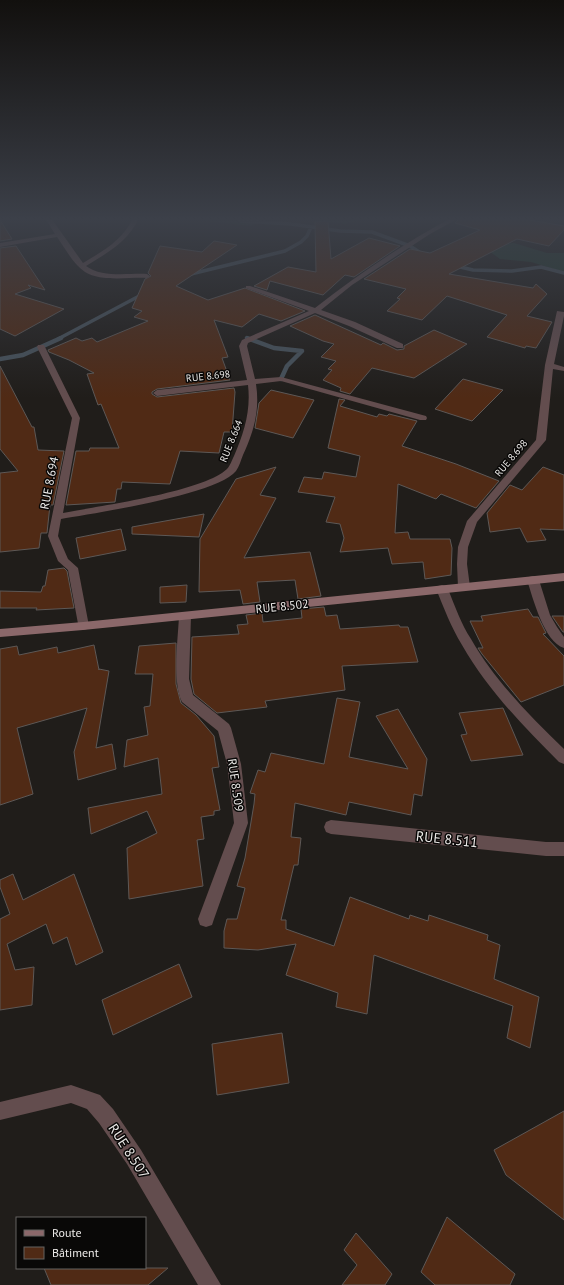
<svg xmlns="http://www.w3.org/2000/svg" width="564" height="1285" font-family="'PT Sans',sans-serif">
  <rect width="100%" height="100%" fill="#201d1a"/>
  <!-- green -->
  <path fill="#223b2e" d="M183,218h82l-14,8z
    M301,218h54l3,2 -13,4z
    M514,243l33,10h17v19l-33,-10 -31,-3 -11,-8 12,-7z"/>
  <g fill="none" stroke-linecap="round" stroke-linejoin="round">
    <!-- stream-far1 -->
    <path stroke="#47525b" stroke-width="3.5" d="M239,218l2,3 50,3 49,7 32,1 38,14 14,9
      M456,266l17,4 39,1 29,-4 23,6
      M191,274l94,-23 16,-9 6,-6 4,-9
      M247,338l3,1
      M58,339l85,-45"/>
    <!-- stream -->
    <path stroke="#47525b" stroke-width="4.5" d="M247,338l27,10 28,3 -15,15 -6,13
      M0,359l23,-4 38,-17"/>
  </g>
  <!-- building -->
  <path fill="#502a15" stroke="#5d5856" d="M460,218h54l9,2 1,-1 40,7v4l-15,16 -32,-7 -68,35 84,14 3,-4 11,10 -20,22 25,6 -16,26 -10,-2 -1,2 -38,-11 20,-22 -60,-19 -25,24 -35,-9 13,-12 -3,-1 9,-9 -42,-10 46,-30 20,4 50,-23 -25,-7z
    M0,220l12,19 -12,2z
    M328,221l3,38 38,-21 31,8 -46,31 -9,-2 -22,20 -53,-14 -3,9 -13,-4 34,-19 28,5 -1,-50z
    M214,241l23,4 -61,41 32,14 37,-12 60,23 -24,10 -22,-7 -17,13 -28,-7 14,37 -6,1 8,22 -73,9 -5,3v2l5,3 77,-9 1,4 -3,40h-8l-5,21 -39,-2 -10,33 -48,-2 -1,7h-4l-2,13 -49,3 10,-54h13l1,-3h29l-18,-44 -3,1 -11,-31 7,-1 -25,-13 -20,-8 -1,-2 28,-12 6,3 10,-3 5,4 51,-21 -14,-4 8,-6 -10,-3 13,-29 6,-3 -3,-3 12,-27 42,6z
    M16,246l29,44 -17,-5 3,3 -16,6 49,15 -49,27 -15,-7v-81z
    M315,315l66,30 2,-2 14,7 7,-1v-3l30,-16 33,14 -53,34 -42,-10 -22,26 -10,-3 1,-3 -18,-8 9,-10 -4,-1 8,-8 -15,-4 13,-13 -11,-3 -33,-15z
    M0,366l32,61h2l4,23 26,1 -11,54h-3l-3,28h-6l-2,15 -39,4v-79l18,-2 -18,-22z
    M463,379l40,11 -31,31 -37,-12z
    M271,390l43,10 -21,38 -38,-10 4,-25z
    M339,399l6,1 -5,6 37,11 2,-3 8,2 2,-2 28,7 -15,25 54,18 43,17 -23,27 -35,-14 -5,5 -38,-15 -3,49 13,-1 2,7h40l2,9 -1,27 -26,4 -2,-17 -31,2 -4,-16 -48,4 4,-14 -4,-14 -14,-2 9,-25 -37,-5 6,-15 18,2 2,-7 32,5 4,-21 -32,-8z
    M276,467l-16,28 16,3 -32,60 66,-6 11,44 -23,3 -3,-19 -38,2 3,20 -17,2 -3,-14 -41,2 1,-53 36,-60z
    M543,467l21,8v55l-24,-1 6,11 -19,2 -7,-14 -30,4 -3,-19 23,-28 12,5z
    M204,514l-5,23 -67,-3v-7z
    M121,529l5,21 -46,9 -4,-21z
    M64,568l3,3 7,37 -38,2 1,-2h-37v-17l41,1 2,-6h2l3,-16z
    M187,585l-1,17 -26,1v-16z
    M324,607l2,9 11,-1 3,14 59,-4 1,2h8l10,35 -76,4 3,24 -80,11 2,6 -50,6 -23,-19 -3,-15 1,-42 47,-3 -2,-9 11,-1 -2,-9 16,-2 1,9 39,-4 -1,-9z
    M528,609l5,8h5l8,16 -3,1 21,22v29l-43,17 -39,-48 -4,-6h5l-13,-27h13l-2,-5z
    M552,616h12v16h-1z
    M176,643v41l5,19 15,12 18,21 5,31 -7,1 8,42 -6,1v4l-13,2 3,22 -7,1 6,46 -74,13 -2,-51 30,-15 -10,-22 -56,23 -3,-26 74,-14 -4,-36 -34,9 3,-27 21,-5 -4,-28 6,-1 3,-32h-18l4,-28z
    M94,645l5,25v-1l10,2 -13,77 16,-4 4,25 -38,11 -4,-28 13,-44 -70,20 16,66 -33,11v-156l17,-3 2,9 38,-8 1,6z
    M337,698l23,4 -11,55 59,12 -32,-53 22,-7 29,50 -5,37 -8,-2 -3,21 -62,-13 -3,13 -51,-12 -4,34 10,1 -3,27h-4l-13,55h5v9l48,17 16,-49 59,22 1,-4 18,6 1,-6 59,20 -1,5 13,5 -6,34 45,18 -9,51 -23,-10 6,-32 -139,-51 -7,59 -31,-7 2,-14 -52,-18 10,-31 -38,6 -34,-2v-17l3,-12h10l8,-31 -8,-2 8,-28 9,-54 1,-10 -5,-1 8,-23 7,2 6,-19 53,11z
    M503,708l20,47 -52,6 -10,-26 6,-1 -8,-21z
    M13,874l10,26 51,-26 29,78 -27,13 -9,-28 -14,7 -7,-20 -39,20 8,26 19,-3 -2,38 -32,5v-91l10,-5 -10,-27v-7z
    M179,964l13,33 -79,38 -11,-35z
    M282,1033l7,50 -72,12 -5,-51z
    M564,1111v109l-58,-45 -12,-25z
    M447,1217l68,57 -5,11h-75l-14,-13z
    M356,1233l36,41 -7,11h-43l15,-20 -13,-15z
    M44,1268h124l-20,17h-97z"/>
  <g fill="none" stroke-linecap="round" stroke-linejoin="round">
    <!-- street -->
    <path fill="#634d4e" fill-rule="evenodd" d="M45,218h6l32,45c20,-12 40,-23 50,-45h6c-11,24 -32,35 -53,48 16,12 42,7 61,8l3,2 -3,2c-19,-1 -46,4 -62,-6 -12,-8 -20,-24 -28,-35l-57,10v-4l55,-9z
      M451,218h8l-29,16 -78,51 -31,25 34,12 48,22v4h-6l-48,-22 -34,-13 -67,30 -1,3 8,33 26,-2 145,39 1,2 -1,2h-6l-139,-39 -25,3c4,26 -2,47 -13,71 -2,5 -4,12 -7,16 -19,24 -141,42 -175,48l-3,17 10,23 10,9 11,58 -2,3 -4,1 -4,-1 -11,-59 -10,-9 -10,-25 24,-118 -35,-71 1,-2h6l1,2 35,71 -17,95c35,-7 140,-21 164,-44 3,-3 5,-9 7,-13 10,-23 17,-45 14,-71l-91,11 -4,-3 4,-3 90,-10 -8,-34 3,-6 67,-29 -63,-23v-2h4l65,22c42,-33 88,-64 136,-90z
      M557,311l7,1v4l-10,48 10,3v4l-11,-2 -7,71 -69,82 -9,25 -1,17 3,23 -2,3h-8l-2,-3 -1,-23 1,-17 9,-26 69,-81 9,-75z
      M533,576l4,1 2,3 11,35 7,12 7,10v11c-20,-6 -31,-50 -37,-68l2,-3z
      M442,585l4,1 2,3c7,17 13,35 23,50 24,42 59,77 93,110v15l-5,-2c-36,-36 -72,-73 -97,-117 -11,-18 -18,-37 -26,-56l2,-3z
      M185,612l4,1 2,3 -2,63 4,16 36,29 2,4 10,36 7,59 -34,96 -2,6 -6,2 -6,-2 -2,-6 36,-96 -7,-59 -9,-33 -36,-29c-10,-20 -4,-63 -3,-86l2,-3z
      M331,820l215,22h18v14h-18l-215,-22 -5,-2 -2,-5 2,-5z
      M71,1085l29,10 13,14 28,41 80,135h-23l-71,-121 -28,-41 -12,-14 -16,-6 -71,17v-18z"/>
    <!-- secondary -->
    <path fill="#8b686a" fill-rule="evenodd" d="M564,573v8l-481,49 -83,7v-8l83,-7z"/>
  </g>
  <!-- sky -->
  <linearGradient id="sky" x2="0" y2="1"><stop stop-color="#12100e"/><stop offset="0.55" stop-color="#3c4049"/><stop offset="1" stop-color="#3c4049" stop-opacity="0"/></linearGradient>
  <rect width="564" height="398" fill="url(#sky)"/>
  <g text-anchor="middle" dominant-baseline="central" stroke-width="3" stroke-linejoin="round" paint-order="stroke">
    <!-- far-street labels -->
    <g font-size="10" fill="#eceae8" stroke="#090807">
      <text transform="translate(208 376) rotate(-6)">RUE 8.698</text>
      <text transform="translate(231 441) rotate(-68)">RUE 8.664</text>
      <text transform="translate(511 458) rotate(-50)">RUE 8.698</text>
    </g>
    <!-- street labels -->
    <g font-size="12" fill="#eceae8" stroke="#090807">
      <text transform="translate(49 483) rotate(-79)">RUE 8.694</text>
      <text transform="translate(282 606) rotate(-6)">RUE 8.502</text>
      <text transform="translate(236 785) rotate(82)">RUE 8.509</text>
    </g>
    <!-- near-street labels -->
    <g font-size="14" fill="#eceae8" stroke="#090807">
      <text transform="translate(447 839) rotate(6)">RUE 8.511</text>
      <text transform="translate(129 1151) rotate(57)">RUE 8.507</text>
    </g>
  </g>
  <!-- legend -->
  <rect x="16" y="1217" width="130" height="52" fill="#090807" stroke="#646261"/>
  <rect x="24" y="1230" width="20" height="6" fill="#8b686a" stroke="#646261"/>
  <text x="52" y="1237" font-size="12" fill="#eceae8">Route</text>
  <rect x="24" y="1247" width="20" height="12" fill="#502a15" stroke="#646261"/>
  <text x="52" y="1257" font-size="12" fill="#eceae8">Bâtiment</text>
</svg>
